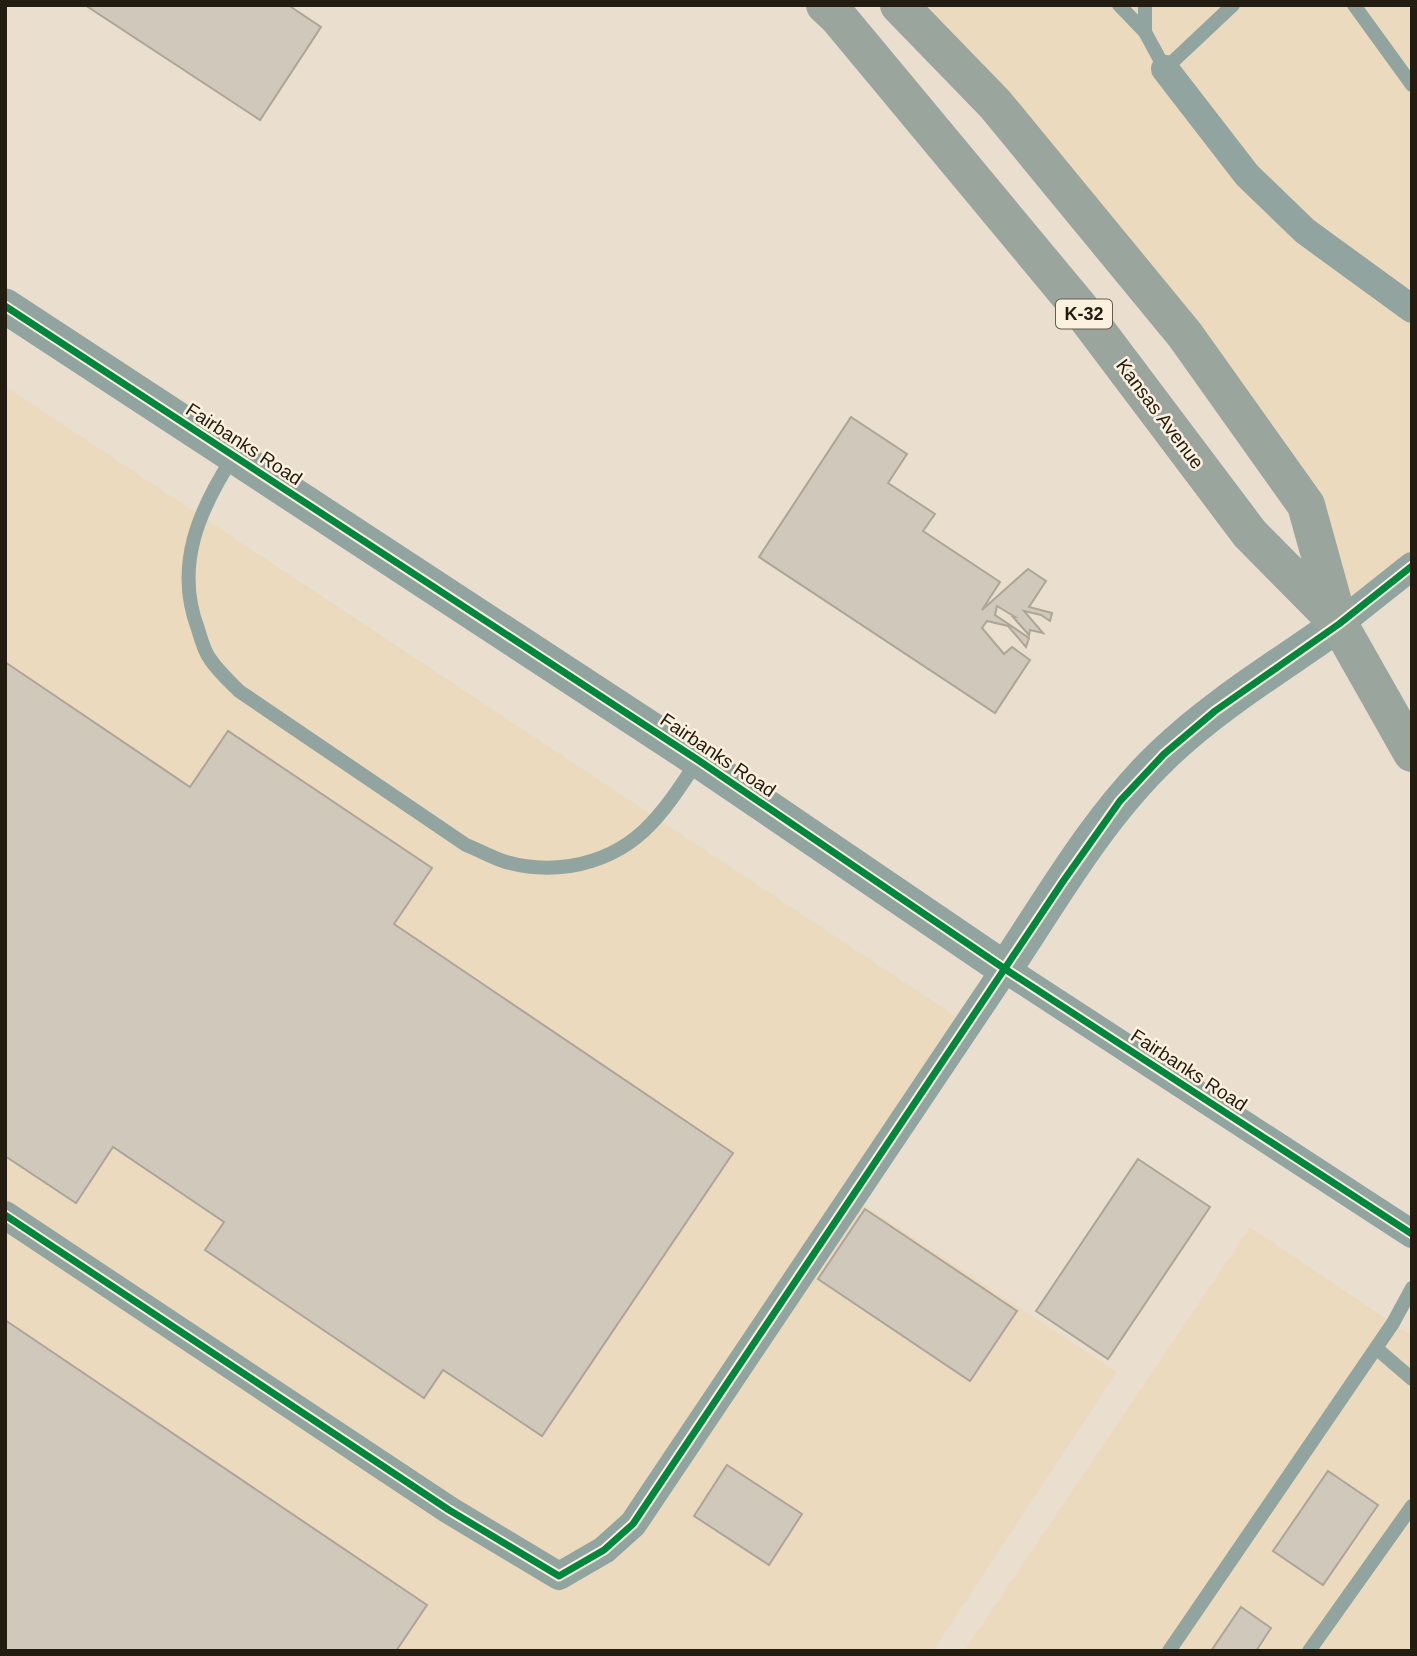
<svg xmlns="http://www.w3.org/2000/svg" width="1417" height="1656" font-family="Arial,sans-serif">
  <rect width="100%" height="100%" fill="#eadfcf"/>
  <!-- built -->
  <path fill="#ecdabe" d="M899,5h513v573l-73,46 -33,-119z
    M5,386l973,645 -114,174 253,167 -184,279h-928z
    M1250,1227l162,109v315h-448z"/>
  <!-- building -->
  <path fill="#d1c8bc" stroke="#ada598" stroke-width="2" d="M85,5h203l33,22 -61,93z
    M851,417l56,37 -19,29 47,31 -12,17 77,51 -18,28 46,-41 18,12 -17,26 23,6 -2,8 -9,-6 -17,-4 19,22 -13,-3 -1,5 -16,-18h2l-18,-11 -2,9 34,23 -3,9 -18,-21 -21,-5 -5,7 22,26 8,-7 18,13 -35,53 -236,-156z
    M5,662l185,125 38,-56 204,137 -38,56 339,229 -191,283 -99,-66 -19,28 -219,-148 19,-28 -111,-75 -37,56 -71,-47z
    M1138,1159l72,48 -102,152 -72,-48z
    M865,1209l152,102 -47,70 -152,-102z
    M5,1320l422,285 -31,46h-391z
    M727,1465l75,49 -33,51 -75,-49z
    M1328,1471l50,34 -55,80 -50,-34z
    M1241,1607l30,21 -15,23h-45z"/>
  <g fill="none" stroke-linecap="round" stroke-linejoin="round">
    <!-- service -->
    <path stroke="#91a49f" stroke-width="14" d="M1119,5l26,27
      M1145,5v27l20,37 68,-64
      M1354,5l58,80
      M233,457c-34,53 -59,109 -35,172 3,10 6,22 12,30 8,12 19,22 29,32l227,154c13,5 27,13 40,17 21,6 43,7 64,4 67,-11 93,-53 128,-106
      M1376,1348l36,31
      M1169,1651l224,-328 19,-35
      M1309,1651l103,-145"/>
    <!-- minor -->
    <path stroke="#91a49f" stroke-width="28" d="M1165,69l82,106 58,56 107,78
      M1339,624l73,-58
      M5,1215l444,295 110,66 45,-26 29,-26 372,-555 407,265"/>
    <!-- tertiary -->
    <path stroke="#91a49f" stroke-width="35" d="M5,306l693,454 307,209c49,-74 94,-153 158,-214 53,-51 117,-89 176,-131"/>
    <!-- primary -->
    <path stroke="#99a59d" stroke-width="38" d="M825,5l13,12 241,290 171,227 88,89
      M899,5l96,99 190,231 121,170 33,119 73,129"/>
    <!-- cycleway casing -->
    <g stroke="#fcf0de" stroke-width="11">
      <path id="cycleway" d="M5,306l693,454 307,209 407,265
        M5,1215l444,295 110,66 45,-26 29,-26 431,-644 56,-79 44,-47 51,-43 124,-87 73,-58"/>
    </g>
    <!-- cycleway -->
    <use href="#cycleway" stroke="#00873e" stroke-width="7"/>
  </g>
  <g text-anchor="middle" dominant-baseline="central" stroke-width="5" stroke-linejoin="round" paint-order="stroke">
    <!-- shield labels -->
    <rect fill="#fcf0de" stroke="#645c4e" stroke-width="2" x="1056" y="299.5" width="56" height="29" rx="5"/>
    <g font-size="18" font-weight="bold" fill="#231c11">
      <text x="1084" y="314">K-32</text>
    </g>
    <!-- street labels -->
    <g font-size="19" fill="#231c11" stroke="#fcf0de">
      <text transform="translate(1160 414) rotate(53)">Kansas Avenue</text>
      <text transform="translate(244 444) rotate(33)">Fairbanks Road</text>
      <text transform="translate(718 755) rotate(34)">Fairbanks Road</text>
      <text transform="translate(1189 1070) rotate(33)">Fairbanks Road</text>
    </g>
  </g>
  <!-- border -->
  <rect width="1417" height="1656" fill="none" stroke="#231c11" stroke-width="14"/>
</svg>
